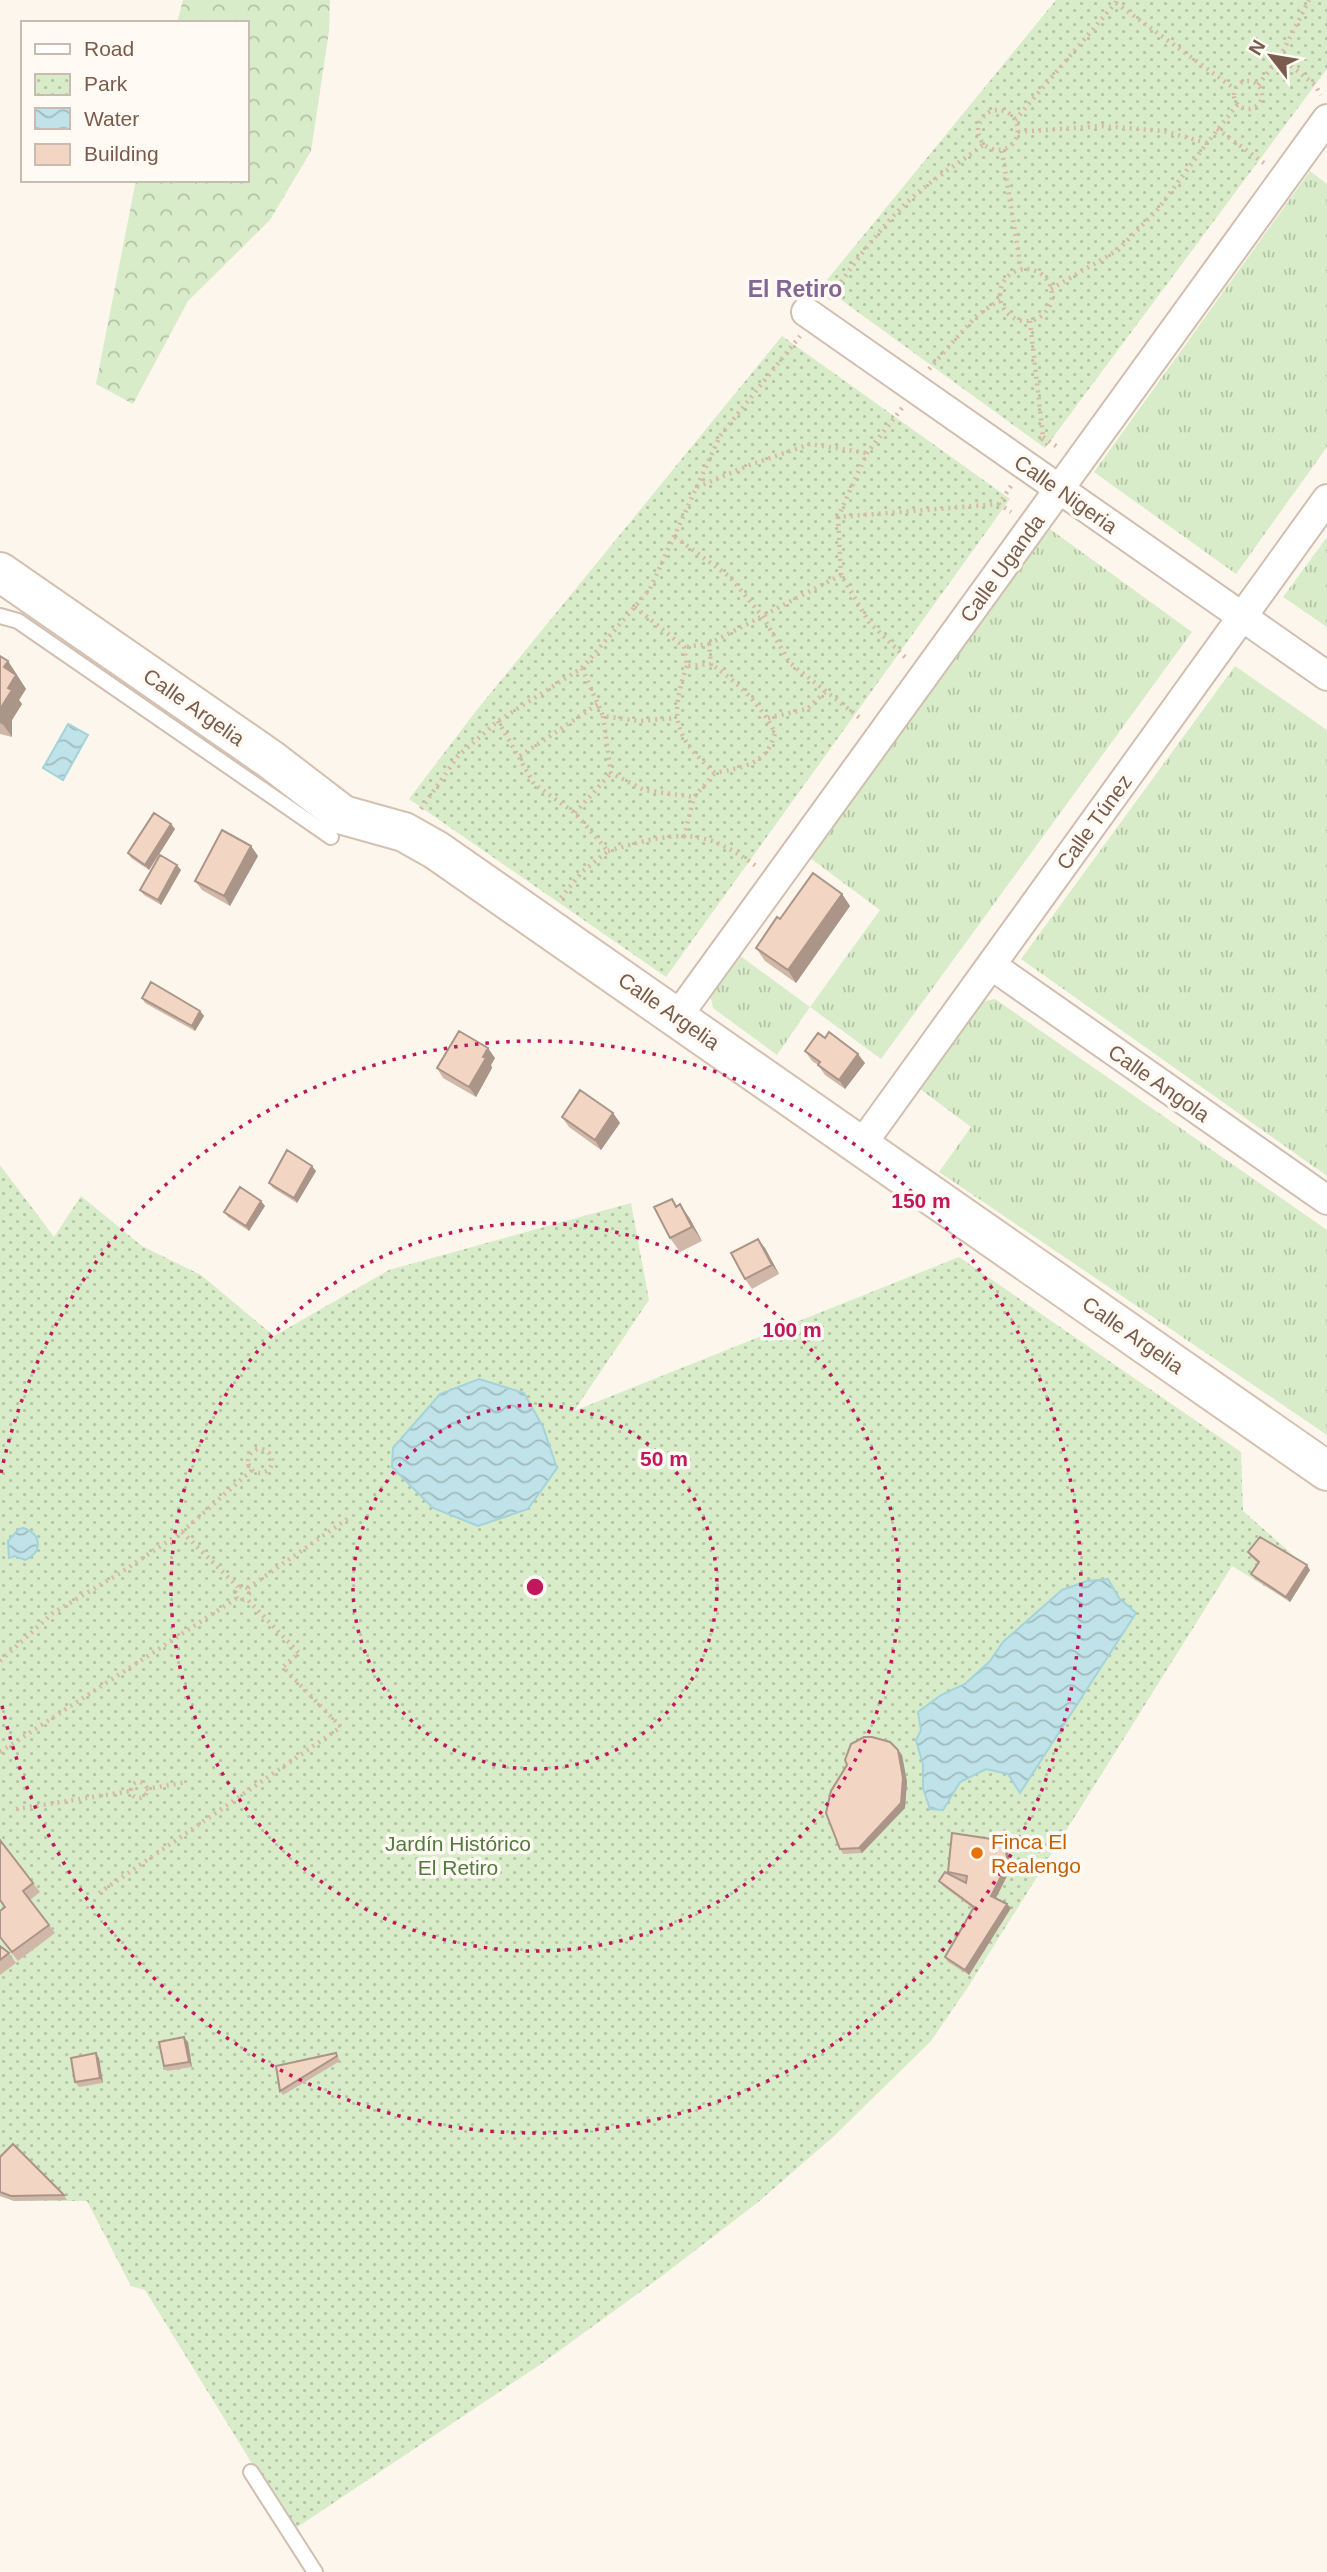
<svg xmlns="http://www.w3.org/2000/svg" width="1327" height="2572" font-family="Arial,sans-serif">
  <defs>
    <pattern id="grass-tufts" width="24" height="20" patternUnits="userSpaceOnUse" patternTransform="scale(1.75)"><rect width="24" height="20" fill="#d8ecc9"/><path d="M3 7l-1-3M5 7V3M7 7l1-3M15 17l-1-3M17 17v-4M19 17l1-3" fill="none" stroke="#b4c2a5"/></pattern>
    <pattern id="forest-crowns" width="20" height="18" patternUnits="userSpaceOnUse" patternTransform="scale(1.75)"><rect width="20" height="18" fill="#d8ecc9"/><path d="M2 6a3 3 0 1 1 6 0M12 15a3 3 0 1 1 6 0" fill="none" stroke="#b4c2a5"/></pattern>
    <pattern id="park-dots" width="8" height="8" patternUnits="userSpaceOnUse" patternTransform="scale(1.75)"><rect width="8" height="8" fill="#d8ecc9"/><path d="M2 2h.1M6 6h.1" fill="none" stroke="#b4c2a5" stroke-width="1.8" stroke-linecap="round"/></pattern>
    <pattern id="water-waves" width="16" height="10" patternUnits="userSpaceOnUse" patternTransform="scale(1.75)"><rect width="16" height="10" fill="#bfe3e8"/><path d="M0 5q4-4 8 0t8 0" fill="none" stroke="#a0bbbe"/></pattern>
  </defs>
  <rect width="100%" height="100%" fill="#fdf6ec"/>
  <!-- grass -->
  <path fill="url(#grass-tufts)" d="M1310,171l17,13v263l-91,127 -142,-102z
    M1050,529l142,103 -311,427 -71,-52 -33,48 -64,-47 -3,-14 29,-39 71,52 70,-97 -70,-52z
    M1327,537v90l-44,-30z
    M1235,666l92,64v446l-306,-217z
    M995,999l332,231v205l-388,-263 32,-45 -51,-38 61,-87z"/>
  <!-- forest -->
  <path fill="url(#forest-crowns)" d="M183,0h147l-1,31 -18,120 -41,69 -82,81 -55,103 -37,-20 40,-204h111v-157h-70z"/>
  <!-- park -->
  <path fill="url(#park-dots)" d="M1056,0h271v69l-282,379 -223,-162z
    M782,336l228,163 -344,478 -257,-178 67,-88z
    M0,1165l54,72 27,-41 61,50 59,29 73,61 115,-66 242,-67 18,97 -75,111 385,-154 282,195 2,59 67,59 -20,32 -58,-36 -264,421 -37,54 -98,96 -76,66 -99,76 -117,85 -248,166 -148,-240 -14,-4 -44,-85h-73l-14,-5z"/>
  <!-- water -->
  <path fill="url(#water-waves)" stroke="#a5d3da" stroke-width="2" d="M68,724l20,11 -25,45 -20,-12z
    M479,1379l45,14 19,34 14,41 -29,41 -50,17 -45,-18 -41,-41 1,-19 47,-54z
    M23,1528c19,6 20,24 2,32l-10,-4 -6,2 -1,-17 11,-12z
    M1108,1579l11,19 17,15 -116,180 -12,-19 -22,-5 -26,13 -17,28 -13,-1 -7,-21v-23l-7,-25 5,-10 -3,-18 23,-17 24,-11 25,-23 13,-19 59,-52 25,-9z"/>
  <g fill="none" stroke-linecap="round" stroke-linejoin="round">
    <!-- lane casing -->
    <g stroke="#d1beb0" stroke-width="18">
      <path id="lane" d="M0,616l18,5 313,216
        M251,2472l64,100"/>
    </g>
    <!-- street casing -->
    <g stroke="#d1beb0" stroke-width="32">
      <path id="street" d="M806,312l521,364
        M991,965l336,235
        M677,1017l650,-898
        M862,1144l465,-645"/>
    </g>
    <!-- secondary casing -->
    <g stroke="#d6c0b0" stroke-width="42">
      <path id="secondary" d="M0,572l270,187 73,56 61,17 32,18 891,621"/>
    </g>
    <!-- path -->
    <path stroke="#d9b8a5" stroke-width="4.5" stroke-dasharray="2 5" stroke-linecap="butt" d="M1116,3l119,86
      M1280,57l35,28 6,10
      M1234 95a14 14 0 1 1 28 0a14 14 0 1 1-28 0Z
      M1258,85l22,-28 29,-57
      M978 130a20 20 0 1 1 40 0a20 20 0 1 1-40 0Z
      M1015,120l103,-120
      M1217,129l47,34
      M1018,132l84,-6 61,5 44,12 31,-39
      M1002,151l19,118
      M1000 295a26 26 0 1 1 52 0a26 26 0 1 1-52 0Z
      M1051,289l67,-39 40,-41 49,-66
      M829,299c24,-35 59,-83 92,-109 20,-16 42,-30 62,-45
      M1030,321l13,116 -5,6
      M929,369l48,-54 23,-15
      M902,408l-35,45 -29,64 161,-13
      M1043,437l16,11
      M1011,486l-12,18 12,8
      M697,487l53,-22 60,-21 57,9
      M838,517l3,58 28,47 39,38
      M675,537l55,40 33,40 27,46 71,56
      M635,607l49,40 3,19 24,-2 -2,-20 -25,3
      M709,644l132,-69
      M687,666c-18,51 -13,71 28,107 28,-6 52,-8 60,-40 -13,-28 -39,-52 -64,-69
      M582,668l21,48 36,5 37,-3
      M603,716l8,57 33,17 50,7
      M768,718l39,-9 18,-17
      M498,721l36,63 41,29 33,38 -26,21 -24,29
      M520,756l78,-52
      M421,809l37,-53 40,-35 84,-53 68,-79 70,-153 80,-100
      M575,813l36,-40
      M684,837l10,-40 21,-24
      M608,851c31,-9 72,-22 104,-10 16,6 30,15 44,25
      M248 1461a12 12 0 1 1 24 0a12 12 0 1 1-24 0Z
      M182,1532l56,55
      M248,1588l102,-71
      M0,1661l53,-48 64,-38 65,-43 70,-62
      M0,1752l237,-154
      M131 1790a8 8 0 1 1 16 0a8 8 0 1 1-16 0Z
      M146,1789l41,-7
      M16,1809l115,-18
      M99,1893l242,-166 -58,-60 16,-14 -52,-54 -6,1 -4,-2 -2,-6 3,-5 5,-1 5,2 1,6 -2,5"/>
    <!-- lane -->
    <use href="#lane" stroke="#fff" stroke-width="14"/>
    <!-- street -->
    <use href="#street" stroke="#fff" stroke-width="28"/>
    <!-- secondary -->
    <use href="#secondary" stroke="#fff" stroke-width="38"/>
  </g>
  <!-- wall -->
  <path fill="#d1b7a8" d="M0,656l8,5 18,28 -7,11 3,4 -10,16v17l-12,-3z
    M171,824l4,5 -26,41 -18,-12 -3,-5z
    M251,846l7,10 -28,50 -28,-16 -7,-9z
    M181,870l-20,35 -17,-10 -4,-5z
    M842,894l8,12 -54,77 -31,-22 -9,-13z
    M142,998l58,13 4,5 -9,15 -50,-28z
    M805,1051l60,12 -20,26 -20,-14 -7,-10 -6,-4z
    M495,1058l-4,7 1,3 -16,29 -33,-19 -6,-10z
    M613,1113l7,10 -19,27 -32,-23 -7,-10z
    M316,1171l-19,32 -24,-15 -4,-5z
    M672,1199l5,7 3,-2 10,15 12,22 -22,11 -10,-14z
    M265,1206l-16,25 -21,-14 -4,-5z
    M765,1248l14,26 -27,15 -7,-10z
    M1248,1552l62,18 -20,32 -35,-23 -4,-5 7,-11 -7,-6z
    M902,1755l5,27 -2,26 -43,45 -19,1 -3,-5 7,-84z
    M1007,1846l4,22 -15,30 11,6 4,4 -42,67 -21,-13 -3,-5 29,-48 -31,-23 -4,-5 11,-6 -2,-3z
    M33,1883l7,9 -10,8 25,33 -37,28 -18,-23v-27l5,-4 -5,-6z
    M0,1946l9,7 7,10 -16,12z
    M188,2042l4,25 -25,4 -3,-5z
    M336,2053l4,8 -57,34 -3,-4z
    M99,2058l4,25 -24,4 -4,-5z
    M0,2157l64,38 3,5 -53,1 -14,-5z"/>
  <!-- shaded-wall -->
  <path fill="#aa9588" d="M8,661l18,28 -7,11 3,4 -10,16v17l-10,-14v-17l6,-18 -4,-21z
    M171,824l4,5 -26,41 -4,-5z
    M251,846l7,10 -28,50 -6,-10z
    M177,865l4,5 -20,35 -3,-5z
    M842,894l8,12 -54,77 -8,-13z
    M200,1011l4,5 -9,15 -3,-5z
    M488,1048l7,10 -4,7 1,3 -16,29 -7,-10z
    M858,1054l7,9 -20,26 -6,-9z
    M613,1113l7,10 -19,27 -6,-10z
    M312,1166l4,5 -19,32 -3,-5z
    M261,1201l4,5 -16,25 -3,-5z
    M680,1204l10,15 12,22 -10,-14z
    M758,1239l7,9 14,26 -7,-9z
    M1307,1565l3,5 -20,32 -4,-5z
    M898,1750l4,5 5,27 -2,26 -43,45 -3,-5z
    M1004,1841l3,5 4,22 -16,32 -4,-4z
    M1007,1904l4,4 -42,67 -4,-5z
    M184,2037l4,5 4,25 -3,-5z
    M96,2053l3,5 4,25 -3,-5z"/>
  <!-- building -->
  <path fill="#f3d5c3" stroke="#aa9588" stroke-width="2" d="M0,656l8,5 -4,6 12,8 -8,13 4,2 -10,16v17l-2,-1z
    M154,813l17,11 -26,41 -17,-12z
    M222,830l29,16 -27,50 -29,-15z
    M160,855l17,10 -19,35 -18,-10z
    M813,873l29,21 -54,76 -32,-22 21,-31 3,2z
    M151,982l49,29 -8,15 -50,-28z
    M459,1031l29,17 -5,9 3,1 -17,29 -32,-19z
    M829,1032l29,22 -19,26 -21,-15 2,-3 -15,-11 13,-18 7,5z
    M580,1090l33,23 -18,27 -33,-23z
    M287,1150l25,16 -18,32 -25,-15z
    M240,1187l21,14 -15,25 -22,-14z
    M672,1199l4,8 4,-3 12,23 -22,11 -16,-31z
    M758,1239l14,26 -27,14 -14,-26z
    M1260,1537l47,28 -21,32 -35,-23 8,-12 -11,-10z
    M864,1737h8l18,5 8,8 5,28 -2,25 -42,45 -19,1 -14,-36 5,-22 16,-26 -2,-5 6,-16z
    M952,1833l52,8 4,22 -17,33 16,8 -42,66 -20,-13 29,-50 -35,-26 6,-9 21,11 1,-7 -19,-4z
    M0,1840l33,43 -10,8 26,34 -37,27 -12,-15v-26l5,-4 -5,-7z
    M0,1946l9,7 -9,7z
    M184,2037l5,25 -25,4 -5,-24z
    M96,2053l4,25 -25,4 -4,-24z
    M336,2053l1,3 -57,35 -4,-25z
    M13,2144l51,51 -53,1 -11,-4v-35z"/>
  <!-- distance rings -->
  <g fill="none" stroke="#c2185b" stroke-width="3.5" stroke-dasharray="3.5 7">
    <circle cx="535" cy="1587" r="182"/>
    <circle cx="535" cy="1587" r="364"/>
    <path d="M1 1473A546 546 0 1 1 1 1701"/>
  </g>
  <!-- markers -->
  <circle fill="#e8710a" stroke="#fffaf3" stroke-width="2.5" cx="977" cy="1853" r="7"/>
  <g text-anchor="middle" dominant-baseline="central" stroke-width="7" stroke-linejoin="round" paint-order="stroke">
    <!-- street labels -->
    <g font-size="21" fill="#7a5c4d" stroke="#fffaf3">
      <text transform="translate(1066 494) rotate(35)">Calle Nigeria</text>
      <text transform="translate(1002 568) rotate(-54)">Calle Uganda</text>
      <text transform="translate(194 707) rotate(35)">Calle Argelia</text>
      <text transform="translate(1094 822) rotate(-54)">Calle Túnez</text>
      <text transform="translate(669 1011) rotate(35)">Calle Argelia</text>
      <text transform="translate(1159 1083) rotate(35)">Calle Angola</text>
      <text transform="translate(1133 1335) rotate(35)">Calle Argelia</text>
    </g>
    <!-- food labels -->
    <g font-size="21" fill="#c56008" stroke="#fffaf3" text-anchor="start">
      <text x="991" y="1841">Finca El<tspan x="991" dy="24">Realengo</tspan></text>
    </g>
    <!-- park labels -->
    <g font-size="21" fill="#537a41" stroke="#fffaf3">
      <text x="458" y="1843">Jardín Histórico<tspan x="458" dy="24">El Retiro</tspan></text>
    </g>
    <!-- neighbourhood labels -->
    <g font-size="23" font-weight="bold" fill="#846695" stroke="#fffaf3">
      <text x="795" y="289">El Retiro</text>
    </g>
  </g>
  <circle cx="535" cy="1587" r="10" fill="#c2185b" stroke="#fffaf3" stroke-width="3.5"/>
  <g font-size="21" text-anchor="middle" font-weight="bold" fill="#c2185b" stroke="#fffaf3" stroke-width="7" stroke-linejoin="round" paint-order="stroke">
    <text x="921" y="1208">150 m</text>
    <text x="792" y="1337">100 m</text>
    <text x="664" y="1466">50 m</text>
  </g>
  <!-- legend -->
  <rect x="21" y="21" width="228" height="161" fill="#fffaf3" stroke="#cabbb1" stroke-width="2"/>
  <rect x="35" y="44" width="35" height="10" fill="#ffffff" stroke="#cabbb1" stroke-width="2"/>
  <text x="84" y="56" font-size="21" fill="#7a5c4d">Road</text>
  <rect x="35" y="74" width="35" height="21" fill="url(#park-dots)" stroke="#cabbb1" stroke-width="2"/>
  <text x="84" y="91" font-size="21" fill="#7a5c4d">Park</text>
  <rect x="35" y="108" width="35" height="21" fill="url(#water-waves)" stroke="#cabbb1" stroke-width="2"/>
  <text x="84" y="126" font-size="21" fill="#7a5c4d">Water</text>
  <rect x="35" y="144" width="35" height="21" fill="#f3d5c3" stroke="#cabbb1" stroke-width="2"/>
  <text x="84" y="161" font-size="21" fill="#7a5c4d">Building</text>
  <!-- north arrow -->
  <g transform="translate(1271 56) rotate(301)" stroke="#fffaf3" stroke-width="5" paint-order="stroke">
  <path d="M0-5L12 26L0 18L-12 26Z" fill="#7a5c4d"/>
  <text y="-10" font-size="19" font-weight="bold" text-anchor="middle" fill="#7a5c4d">N</text>
  </g>
</svg>
